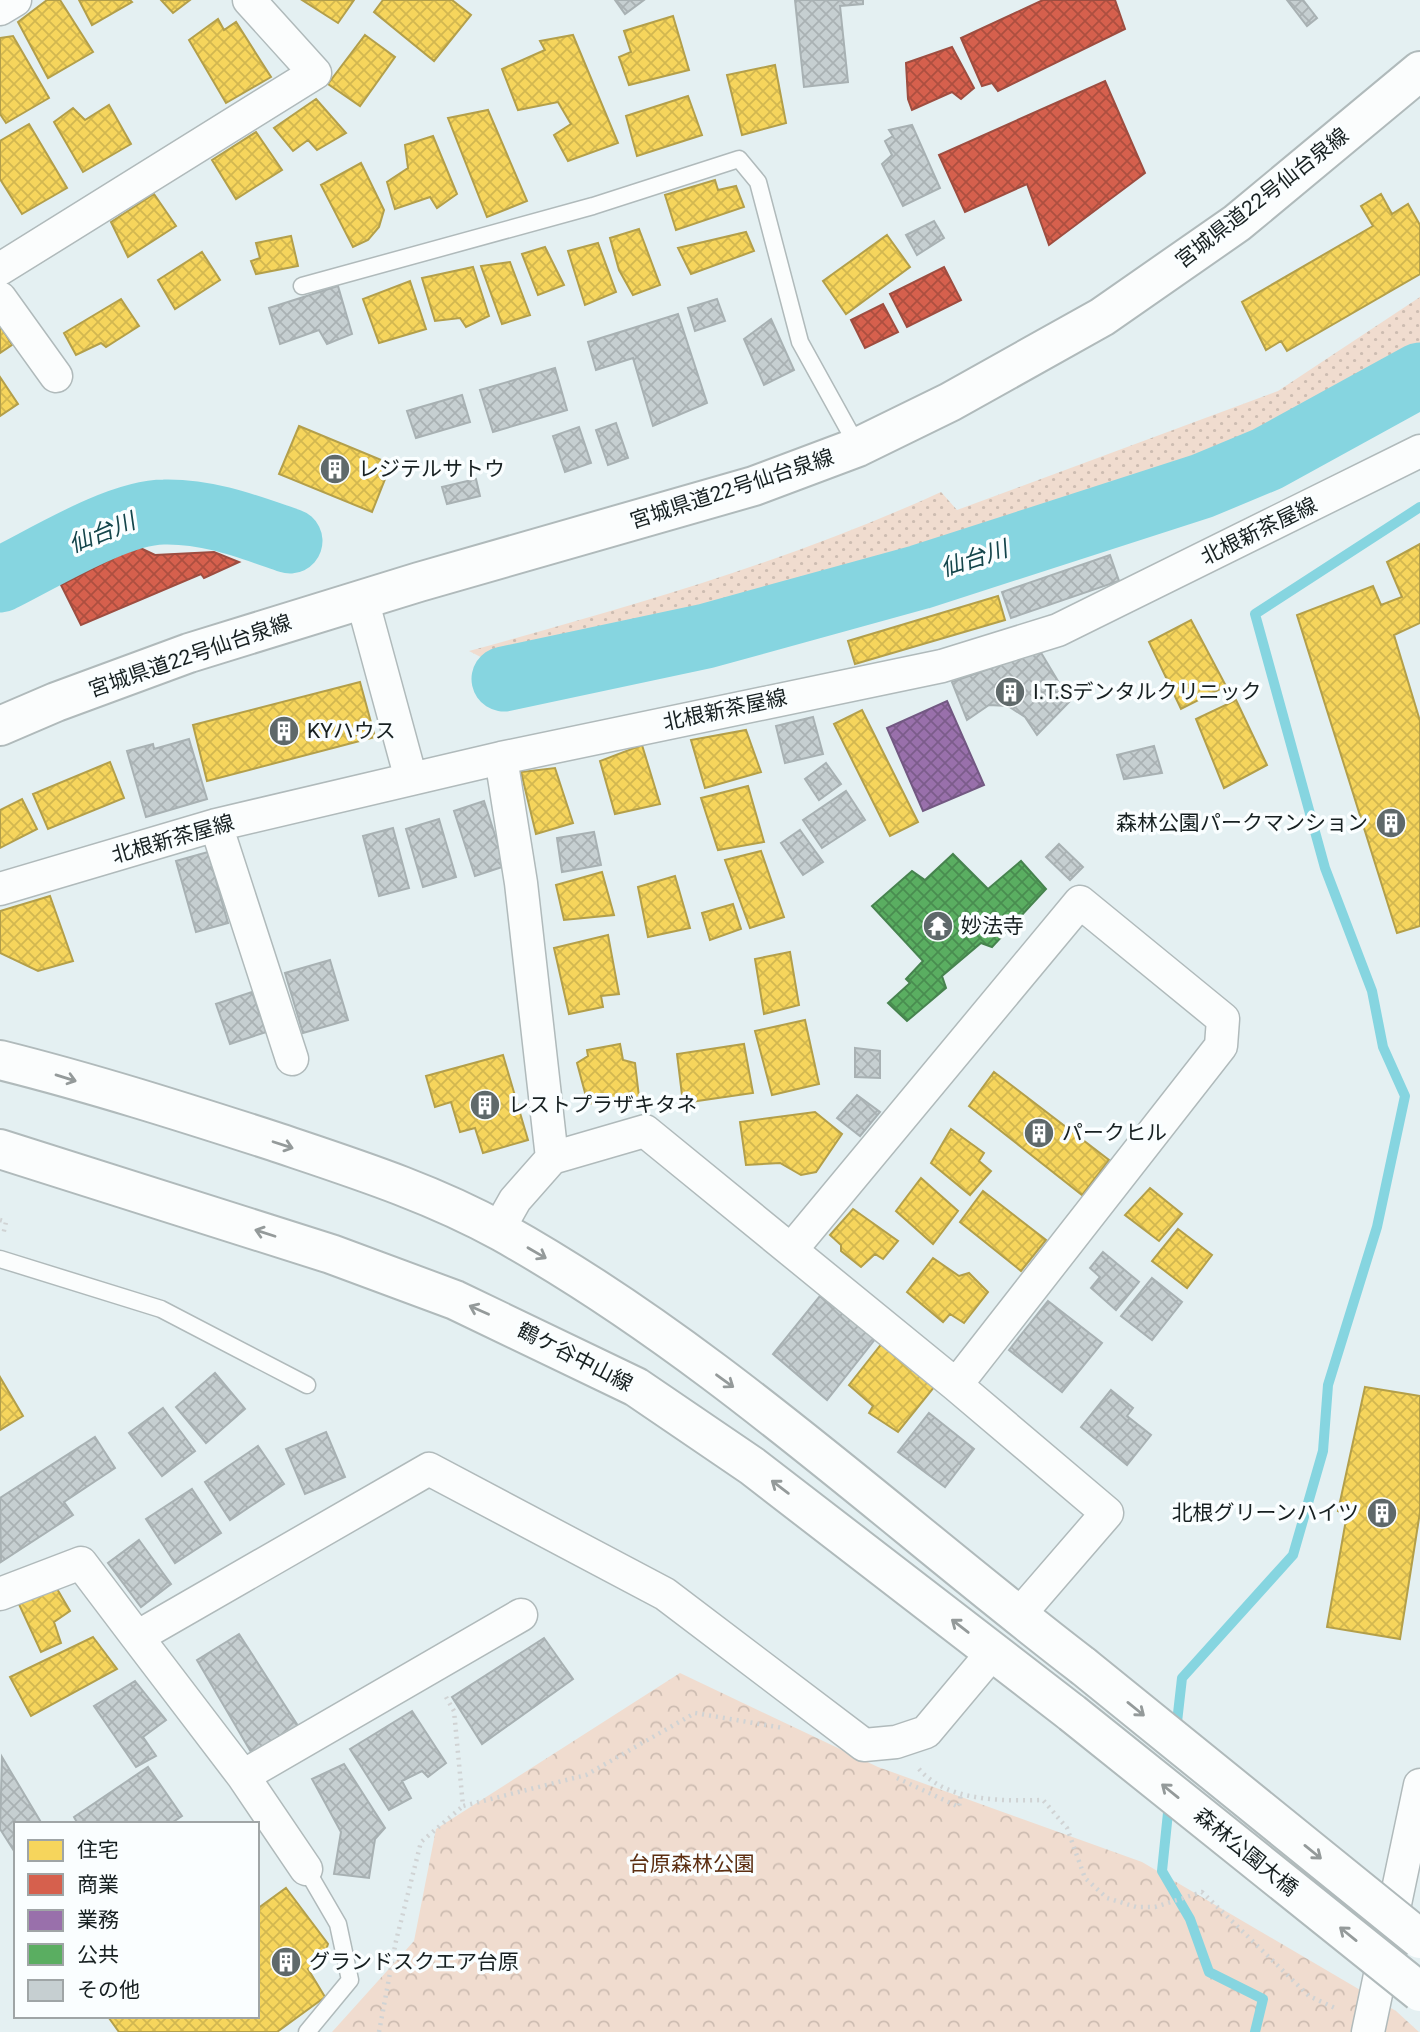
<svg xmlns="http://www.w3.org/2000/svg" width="1420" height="2032" font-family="Roboto,'Noto Sans JP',sans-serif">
  <defs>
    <pattern id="grass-dots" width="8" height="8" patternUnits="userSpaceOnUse" patternTransform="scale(1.75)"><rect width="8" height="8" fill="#f0dccf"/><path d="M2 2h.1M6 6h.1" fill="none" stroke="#cdbcb1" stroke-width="1.8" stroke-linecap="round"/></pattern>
    <pattern id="park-crowns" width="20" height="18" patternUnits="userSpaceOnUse" patternTransform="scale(1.75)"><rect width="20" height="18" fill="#f0dccf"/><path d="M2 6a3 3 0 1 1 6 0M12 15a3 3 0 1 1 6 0" fill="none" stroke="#cdbcb1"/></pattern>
    <pattern id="homes-cross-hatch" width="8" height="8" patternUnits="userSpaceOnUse" patternTransform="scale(1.75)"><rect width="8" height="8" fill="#f6d55c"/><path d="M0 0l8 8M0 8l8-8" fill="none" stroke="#d2b750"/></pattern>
    <pattern id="shops-cross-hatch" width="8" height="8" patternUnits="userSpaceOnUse" patternTransform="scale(1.75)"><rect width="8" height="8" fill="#d6604d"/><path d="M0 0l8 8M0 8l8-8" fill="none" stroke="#ad4f40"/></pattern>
    <pattern id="offices-cross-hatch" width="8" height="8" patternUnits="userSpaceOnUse" patternTransform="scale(1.75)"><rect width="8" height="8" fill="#9970ab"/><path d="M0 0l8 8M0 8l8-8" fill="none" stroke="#7c5c8b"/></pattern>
    <pattern id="public-cross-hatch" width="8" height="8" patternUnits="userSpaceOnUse" patternTransform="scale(1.75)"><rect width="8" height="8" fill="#5aae61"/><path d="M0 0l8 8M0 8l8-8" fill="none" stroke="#498d50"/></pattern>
    <pattern id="building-cross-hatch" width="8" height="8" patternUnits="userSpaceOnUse" patternTransform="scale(1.75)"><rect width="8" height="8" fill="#c6cfd1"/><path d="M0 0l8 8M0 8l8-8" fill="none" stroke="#a9b1b3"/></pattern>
  </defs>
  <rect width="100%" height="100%" fill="#e4f0f2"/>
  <!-- grass -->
  <path fill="url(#grass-dots)" d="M1420,297v62l-171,87 -333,122 -214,58 -194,45 -39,-20c160,-44 321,-90 472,-159l16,18 321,-119z"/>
  <!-- park -->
  <path fill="url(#park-crowns)" d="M680,1673l198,94 264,95 254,149 23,21h-1087l82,-91 22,-112z"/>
  <!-- homes -->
  <path fill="url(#homes-cross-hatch)" stroke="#b39f4a" stroke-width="2" d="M47,0h13l33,52 -45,26 -30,-56z
    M79,0h51l2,2 -40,23z
    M161,0h29l-17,13z
    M302,0h52l-16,23z
    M383,0h69l19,15 -37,46 -60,-49z
    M673,16l16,54 -60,15 -10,-28 12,-5 -7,-21z
    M218,19l6,11 12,-8 35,55 -45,26 -37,-63z
    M365,35l30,22 -35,49 -32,-22z
    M573,35l45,108 -50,18 -14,-26 17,-11 -13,-22 -40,8 -16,-41 43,-19 -5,-9z
    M13,36l36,62 -43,25 -6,-9v-76z
    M775,65l11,58 -44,12 -15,-60z
    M688,96l14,39 -65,21 -11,-40z
    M316,99l30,34 -29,17 -9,-10 -15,11 -19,-23z
    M109,105l22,39 -48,28 -29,-50 19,-14 12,12z
    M488,110l39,91 -40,16 -39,-99z
    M29,124l38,64 -45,26 -22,-35v-38z
    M256,132l26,38 -46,29 -24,-39z
    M433,136l24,58 -20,14 -7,-11 -35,12 -8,-27 21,-14 -3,-23z
    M361,163l23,47 -5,17 -11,13 -15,7 -32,-62z
    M715,180l3,10 18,-4 8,21 -68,23 -11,-35z
    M154,194l22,32 -48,31 -17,-35z
    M1381,194l11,20 16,-10 12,21v49l-133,77 -6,-10 -15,9 -24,-48 131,-76 -12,-20z
    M639,229l21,56 -27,10 -14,-25 -9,-32z
    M746,232l8,19 -63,23 -13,-26z
    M887,235l23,32 -64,47 -23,-33z
    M291,236l7,30 -42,8 -5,-13 9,-3 -4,-15z
    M598,243l18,49 -31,13 -17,-54z
    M545,247l19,38 -26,10 -16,-41z
    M202,252l18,28 -45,29 -17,-29z
    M510,262l20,53 -28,9 -21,-58z
    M473,267l16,49 -23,11 -6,-9 -25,3 -13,-43z
    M410,281l16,48 -47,14 -16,-44z
    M121,299l18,27 -33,21 -5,-4 -25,12 -12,-22z
    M0,325l12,20 -12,8z
    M0,377l18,27 -18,12z
    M299,426l92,38 -19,48 -93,-38z
    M1420,544v79l-26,12 26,86v205l-23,7 -100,-318 76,-29 8,19 21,-8 -15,-35z
    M998,596l7,24 -150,44 -7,-23z
    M1191,620l35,66 -45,23 -32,-67z
    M360,682l15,55 -168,44 -14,-56z
    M1236,700l31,65 -43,23 -28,-69z
    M862,710l56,112 -28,14 -56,-112z
    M746,730l15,42 -56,16 -14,-48z
    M642,745l18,59 -45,10 -15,-53z
    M110,762l14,36 -76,31 -15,-35z
    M555,768l18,55 -37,11 -15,-62z
    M748,786l16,56 -46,8 -17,-52z
    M22,799l15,30 -37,19v-38z
    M761,851l23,66 -34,11 -25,-68z
    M602,872l12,43 -50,5 -8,-35z
    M675,876l15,52 -42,9 -10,-50z
    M50,896l23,65 -35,10 -38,-18v-42z
    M733,904l8,25 -31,11 -8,-27z
    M608,935l11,59 -18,2 2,11 -34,7 -15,-66z
    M790,952l9,53 -35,9 -9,-55z
    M805,1020l14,64 -47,11 -17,-64z
    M620,1044l3,16 12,3 4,34 -51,7 -11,-41 11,-7 -1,-6z
    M744,1044l9,49 -70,10 -6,-49z
    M503,1055l25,85 -45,13 -8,-25 -15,4 -9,-30 -16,5 -9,-31z
    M994,1072l115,88 -27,35 -113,-89z
    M815,1112l27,22 -26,38 -15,3 -21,-12 -34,2 -6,-43z
    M951,1129l33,24 -5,8 12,10 -21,24 -39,-32z
    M921,1178l37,33 -25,33 -37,-33z
    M1150,1188l32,26 -23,27 -34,-26z
    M983,1191l63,49 -25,31 -61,-49z
    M853,1209l45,32 -15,18 -8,-5 -14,13 -20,-16v-6l-11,-10z
    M1178,1229l34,26 -25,33 -35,-27z
    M933,1258l26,18 10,-3 19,19 -24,31 -14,-9 -7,8 -36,-30z
    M883,1342l52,44 -37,46 -29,-19 4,-7 -24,-21z
    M0,1377l23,39 -23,14z
    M1365,1387l55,9v116l-20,127 -73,-12 20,-113 -9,-3z
    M53,1582l17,29 -16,11 7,21 -20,9 -24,-52z
    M93,1637l24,32 -86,47 -21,-39z
    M286,1888l42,56 -4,12 -16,13 17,28 -48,35h-158l-10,-14 3,-2h145v-107z"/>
  <!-- shops -->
  <path fill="url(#shops-cross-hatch)" stroke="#9d4d40" stroke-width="2" d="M1043,0h72l10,29 -127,62 -6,-8 -10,3 -21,-48z
    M952,47l22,41 -13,11 -9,-7 -40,18 -4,-11 -2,-36z
    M1105,81l40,92 -96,72 -22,-61 -62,28 -26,-57z
    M944,267l17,33 -54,27 -17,-33z
    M883,304l15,28 -33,16 -14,-28z
    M136,546l19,9 59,-3 25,10 -35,16 -3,-4 -120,51 -20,-40z"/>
  <!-- offices -->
  <path fill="url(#offices-cross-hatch)" stroke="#725882" stroke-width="2" d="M947,701l37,84 -61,26 -36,-83z"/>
  <!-- public -->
  <path fill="url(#public-cross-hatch)" stroke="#46834e" stroke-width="2" d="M953,854l35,35 33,-28 25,28 -54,58 -11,-4 -39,33 4,12 -39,33 -19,-18 22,-20 -4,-4 17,-18 -51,-55 40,-35 13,9z"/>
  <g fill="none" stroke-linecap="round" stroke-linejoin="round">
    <!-- stream -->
    <path stroke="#86d5e0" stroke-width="10" d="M1176,1731l6,-53 111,-123 30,-104 5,-66 49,-158 28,-131 -22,-49 -11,-56 -47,-123 -70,-254 165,-107
      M1169,1803l-7,68 28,48 19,53 54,27 -8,33"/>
    <!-- river -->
    <path stroke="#86d5e0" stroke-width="65" d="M0,580c43,-21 118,-68 164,-68 45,-1 85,15 126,29
      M504,679l202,-43 214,-59 282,-91 65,-27 153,-84"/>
  </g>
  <!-- building -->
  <path fill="url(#building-cross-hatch)" stroke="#a8b1b3" stroke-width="2" d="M615,0h29l-19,14z
    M795,0h68v4l-23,2 8,76 -44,5z
    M1287,0h16l14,18 -10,8z
    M912,125l28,63 -37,18 -21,-42 10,-9 -7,-14 8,-5 -4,-6z
    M934,221l10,17 -27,17 -11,-20z
    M338,286l14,48 -25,10 -8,-14 -39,14 -11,-36z
    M717,299l8,22 -30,10 -7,-23z
    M678,314l29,89 -54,23 -20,-68 -37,12 -8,-28z
    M771,319l23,51 -30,15 -20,-46z
    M555,368l12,42 -74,22 -13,-42z
    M462,395l8,27 -54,16 -9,-27z
    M616,423l12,35 -20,7 -12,-35z
    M579,427l12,36 -26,9 -12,-36z
    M476,479l4,17 -33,8 -5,-17z
    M1110,555l9,26 -108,37 -9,-26z
    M1040,651l30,50 -33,34 -12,-18 -17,-11 -19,-1 -22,15 -15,-38z
    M813,717l10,37 -38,9 -9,-37z
    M189,739l18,60 -61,18 -19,-66 26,-7 1,5z
    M1154,746l8,27 -38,6 -7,-24z
    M826,763l15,21 -22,16 -14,-21z
    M846,791l19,29 -43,28 -19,-28z
    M484,801l21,65 -30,10 -21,-65z
    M439,819l17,58 -33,10 -17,-58z
    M393,828l16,60 -30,8 -16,-60z
    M800,830l23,32 -20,13 -22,-32z
    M594,832l7,33 -39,7 -5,-34z
    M1059,844l24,23 -13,13 -24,-23z
    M208,852l20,71 -32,9 -20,-71z
    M330,960l18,60 -45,13 -18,-60z
    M252,992l14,40 -36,12 -14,-40z
    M855,1048l25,3v27l-25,-1z
    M857,1095l23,17 -20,24 -23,-18z
    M1103,1252l36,30 -23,28 -25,-22 9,-11 -10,-9z
    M1152,1278l30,24 -30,38 -31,-24z
    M820,1296l56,42 -49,62 -54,-46z
    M1048,1301l54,42 -40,49 -53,-42z
    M215,1373l30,36 -39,34 -30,-36z
    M1111,1390l22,18 -6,8 24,19 -24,30 -46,-38z
    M163,1408l32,43 -33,25 -33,-43z
    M929,1413l45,36 -29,38 -47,-35z
    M326,1432l19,45 -40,17 -19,-45z
    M95,1437l20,31 -51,34 9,13 -72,47 -1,-64z
    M258,1446l26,38 -54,36 -25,-38z
    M192,1489l29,44 -46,30 -29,-44z
    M139,1540l32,44 -30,23 -33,-44z
    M239,1634l61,95 -46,28 -57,-97z
    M544,1638l29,41 -91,65 -30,-47z
    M135,1681l31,39 -23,17 13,19 -20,11 -42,-61z
    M412,1711l34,52 -18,14 -6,-6 -20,10 9,17 -22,12 -39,-61z
    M2,1757l40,67h-26v30l-16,-25z
    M344,1764l41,64 -10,11 -6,39 -35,-4 7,-42 -29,-53z
    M148,1767l34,49 -12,8h-92l-4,-7z"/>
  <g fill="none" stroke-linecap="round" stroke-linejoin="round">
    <!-- lane casing -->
    <g stroke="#b0babb" stroke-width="19">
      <path id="lane" d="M302,286l291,-80 146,-47 19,23 42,160 58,105
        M0,1259l161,50 146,76
        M306,1869l32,55 12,56 -43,52"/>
    </g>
    <!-- street casing -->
    <g stroke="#b0babb" stroke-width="35">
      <path id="street" d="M0,9l15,-9
        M0,269l315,-196 -66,-73
        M0,298l56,78
        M362,599l49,180
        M216,825l76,234
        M0,889l216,-64 285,-67 441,-92 116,-36 362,-179
        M552,1158l93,-27 311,254 151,128 -89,103
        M498,1230l17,-30 37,-42 -31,-275 -20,-125
        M791,1250l289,-348 143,117 -2,27 -265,339
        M0,1594l81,-31 56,74 292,-168 236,125 199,151 32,-3 30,-10 67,-80
        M137,1637l106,139 63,93
        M243,1776l278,-161
        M1368,2032l52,-247"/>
    </g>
    <!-- secondary casing -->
    <g stroke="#b0babb" stroke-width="42">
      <path id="secondary" d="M0,1060c92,23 183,52 273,81 77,26 157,51 229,91 211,118 389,287 581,434
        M0,1149l331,105 124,46 181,87 116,79 320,247"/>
    </g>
    <!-- primary casing -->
    <g stroke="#b0babb" stroke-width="42">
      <path id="primary" d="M0,726l56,-24 133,-49 230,-71 335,-96 104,-39 92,-45 152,-85 135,-94 183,-152"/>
    </g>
    <!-- path -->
    <path stroke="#d0d3d4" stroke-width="4.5" stroke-dasharray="2 5" stroke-linecap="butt" d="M0,1220l6,2 -3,13
      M446,1697l8,14 9,95 123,-31 109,-62 88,15
      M919,1769c28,33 84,32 124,31l24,28 18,50 22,20 29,9h19l47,-15 107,104 28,13
      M897,1778l62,29 2,-14
      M379,2032l17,-91 25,-99 42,-36"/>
    <!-- lane -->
    <use href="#lane" stroke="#fbfdfd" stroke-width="16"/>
    <!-- street -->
    <use href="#street" stroke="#fbfdfd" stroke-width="32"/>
    <!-- secondary -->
    <use href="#secondary" stroke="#fbfdfd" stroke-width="38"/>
    <!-- primary -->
    <use href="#primary" stroke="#fbfdfd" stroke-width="38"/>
    <!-- secondary-bridge casing -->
    <g stroke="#b0babb" stroke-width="42" stroke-linecap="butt">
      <path id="secondary-bridge" d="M1083,1666l337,273
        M1072,1713l348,279"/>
    </g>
    <!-- secondary-bridge -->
    <use href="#secondary-bridge" stroke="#fbfdfd" stroke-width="38"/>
  </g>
  <!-- one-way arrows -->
  <defs><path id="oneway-shaft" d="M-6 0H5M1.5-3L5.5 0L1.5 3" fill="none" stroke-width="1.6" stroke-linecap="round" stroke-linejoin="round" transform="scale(1.75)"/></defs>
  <g stroke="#949a9a">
    <use href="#oneway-shaft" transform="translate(66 1078) rotate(17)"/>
    <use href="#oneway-shaft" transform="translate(283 1145) rotate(18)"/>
    <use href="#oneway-shaft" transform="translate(265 1233) rotate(-162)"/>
    <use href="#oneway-shaft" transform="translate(537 1253) rotate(30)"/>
    <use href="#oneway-shaft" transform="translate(479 1310) rotate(-156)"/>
    <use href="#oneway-shaft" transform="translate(725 1381) rotate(36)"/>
    <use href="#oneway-shaft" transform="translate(780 1487) rotate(-143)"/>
    <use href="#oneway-shaft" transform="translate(960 1626) rotate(-142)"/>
    <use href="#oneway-shaft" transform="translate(1136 1709) rotate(39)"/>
    <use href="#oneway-shaft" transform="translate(1170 1791) rotate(-141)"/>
    <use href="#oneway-shaft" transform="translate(1313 1852) rotate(39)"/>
    <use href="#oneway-shaft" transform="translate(1348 1934) rotate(-141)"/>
  </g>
  <!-- icons -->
  <defs>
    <g id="building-disc" transform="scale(1.575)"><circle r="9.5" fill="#5f696a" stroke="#fafeff"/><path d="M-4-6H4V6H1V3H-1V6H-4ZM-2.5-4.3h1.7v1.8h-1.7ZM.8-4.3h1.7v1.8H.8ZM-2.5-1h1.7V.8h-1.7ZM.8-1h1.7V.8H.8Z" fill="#fff"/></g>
    <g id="temple-disc" transform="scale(1.575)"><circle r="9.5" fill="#5f696a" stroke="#fafeff"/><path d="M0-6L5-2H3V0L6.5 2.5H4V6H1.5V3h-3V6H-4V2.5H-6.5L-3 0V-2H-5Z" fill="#fff"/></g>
  </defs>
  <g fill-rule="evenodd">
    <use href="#building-disc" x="335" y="469"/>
    <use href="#building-disc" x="1010" y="692"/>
    <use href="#building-disc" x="284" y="731"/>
    <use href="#building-disc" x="1391" y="823"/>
    <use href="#temple-disc" x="938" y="926"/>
    <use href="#building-disc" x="485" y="1105"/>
    <use href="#building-disc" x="1039" y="1133"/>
    <use href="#building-disc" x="1382" y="1513"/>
    <use href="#building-disc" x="286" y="1962"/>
  </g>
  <g text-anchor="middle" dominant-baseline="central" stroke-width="7" stroke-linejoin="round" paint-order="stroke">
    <!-- street labels -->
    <g font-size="21" fill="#172021" stroke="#fafeff">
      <text transform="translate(1262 198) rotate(-38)">宮城県道22号仙台泉線</text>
      <text transform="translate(732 489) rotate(-18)">宮城県道22号仙台泉線</text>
      <text transform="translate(1259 531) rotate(-26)">北根新茶屋線</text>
      <text transform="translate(190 656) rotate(-19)">宮城県道22号仙台泉線</text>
      <text transform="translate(725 710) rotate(-12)">北根新茶屋線</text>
      <text transform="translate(173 839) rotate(-16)">北根新茶屋線</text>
      <text transform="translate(575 1357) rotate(27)">鶴ケ谷中山線</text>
      <text transform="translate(1246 1852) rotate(39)">森林公園大橋</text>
    </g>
    <!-- poi labels -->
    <g font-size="21" fill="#172021" stroke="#fafeff" text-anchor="start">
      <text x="358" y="469">レジテルサトウ</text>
      <text x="1033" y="692">I.T.Sデンタルクリニック</text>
      <text x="307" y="731">KYハウス</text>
      <text x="1368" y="823" text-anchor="end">森林公園パークマンション</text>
      <text x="961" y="926">妙法寺</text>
      <text x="508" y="1105">レストプラザキタネ</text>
      <text x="1062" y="1133">パークヒル</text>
      <text x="1359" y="1513" text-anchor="end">北根グリーンハイツ</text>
      <text x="309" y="1962">グランドスクエア台原</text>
    </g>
    <!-- park labels -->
    <g font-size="21" fill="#5c2e11" stroke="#fafeff">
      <text x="692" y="1864">台原森林公園</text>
    </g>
    <!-- water labels -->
    <g font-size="23" font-style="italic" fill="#14454b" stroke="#fafeff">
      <text transform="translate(102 533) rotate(-22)">仙台川</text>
      <text transform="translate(974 559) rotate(-18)">仙台川</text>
    </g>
  </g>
  <!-- legend -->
  <rect x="14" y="1822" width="245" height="196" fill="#fafeff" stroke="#9fa5a6" stroke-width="2"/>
  <rect x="28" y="1840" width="35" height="21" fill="#f6d55c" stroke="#9fa5a6" stroke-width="2"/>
  <text x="77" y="1857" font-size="21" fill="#172021">住宅</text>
  <rect x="28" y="1874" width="35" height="21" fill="#d6604d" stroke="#9fa5a6" stroke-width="2"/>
  <text x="77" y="1892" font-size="21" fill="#172021">商業</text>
  <rect x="28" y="1910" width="35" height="21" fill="#9970ab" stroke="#9fa5a6" stroke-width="2"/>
  <text x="77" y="1927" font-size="21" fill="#172021">業務</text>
  <rect x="28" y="1944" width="35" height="21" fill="#5aae61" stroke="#9fa5a6" stroke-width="2"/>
  <text x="77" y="1962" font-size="21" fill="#172021">公共</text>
  <rect x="28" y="1980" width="35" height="21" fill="#c6cfd1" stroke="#9fa5a6" stroke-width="2"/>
  <text x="77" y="1997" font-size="21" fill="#172021">その他</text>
</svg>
